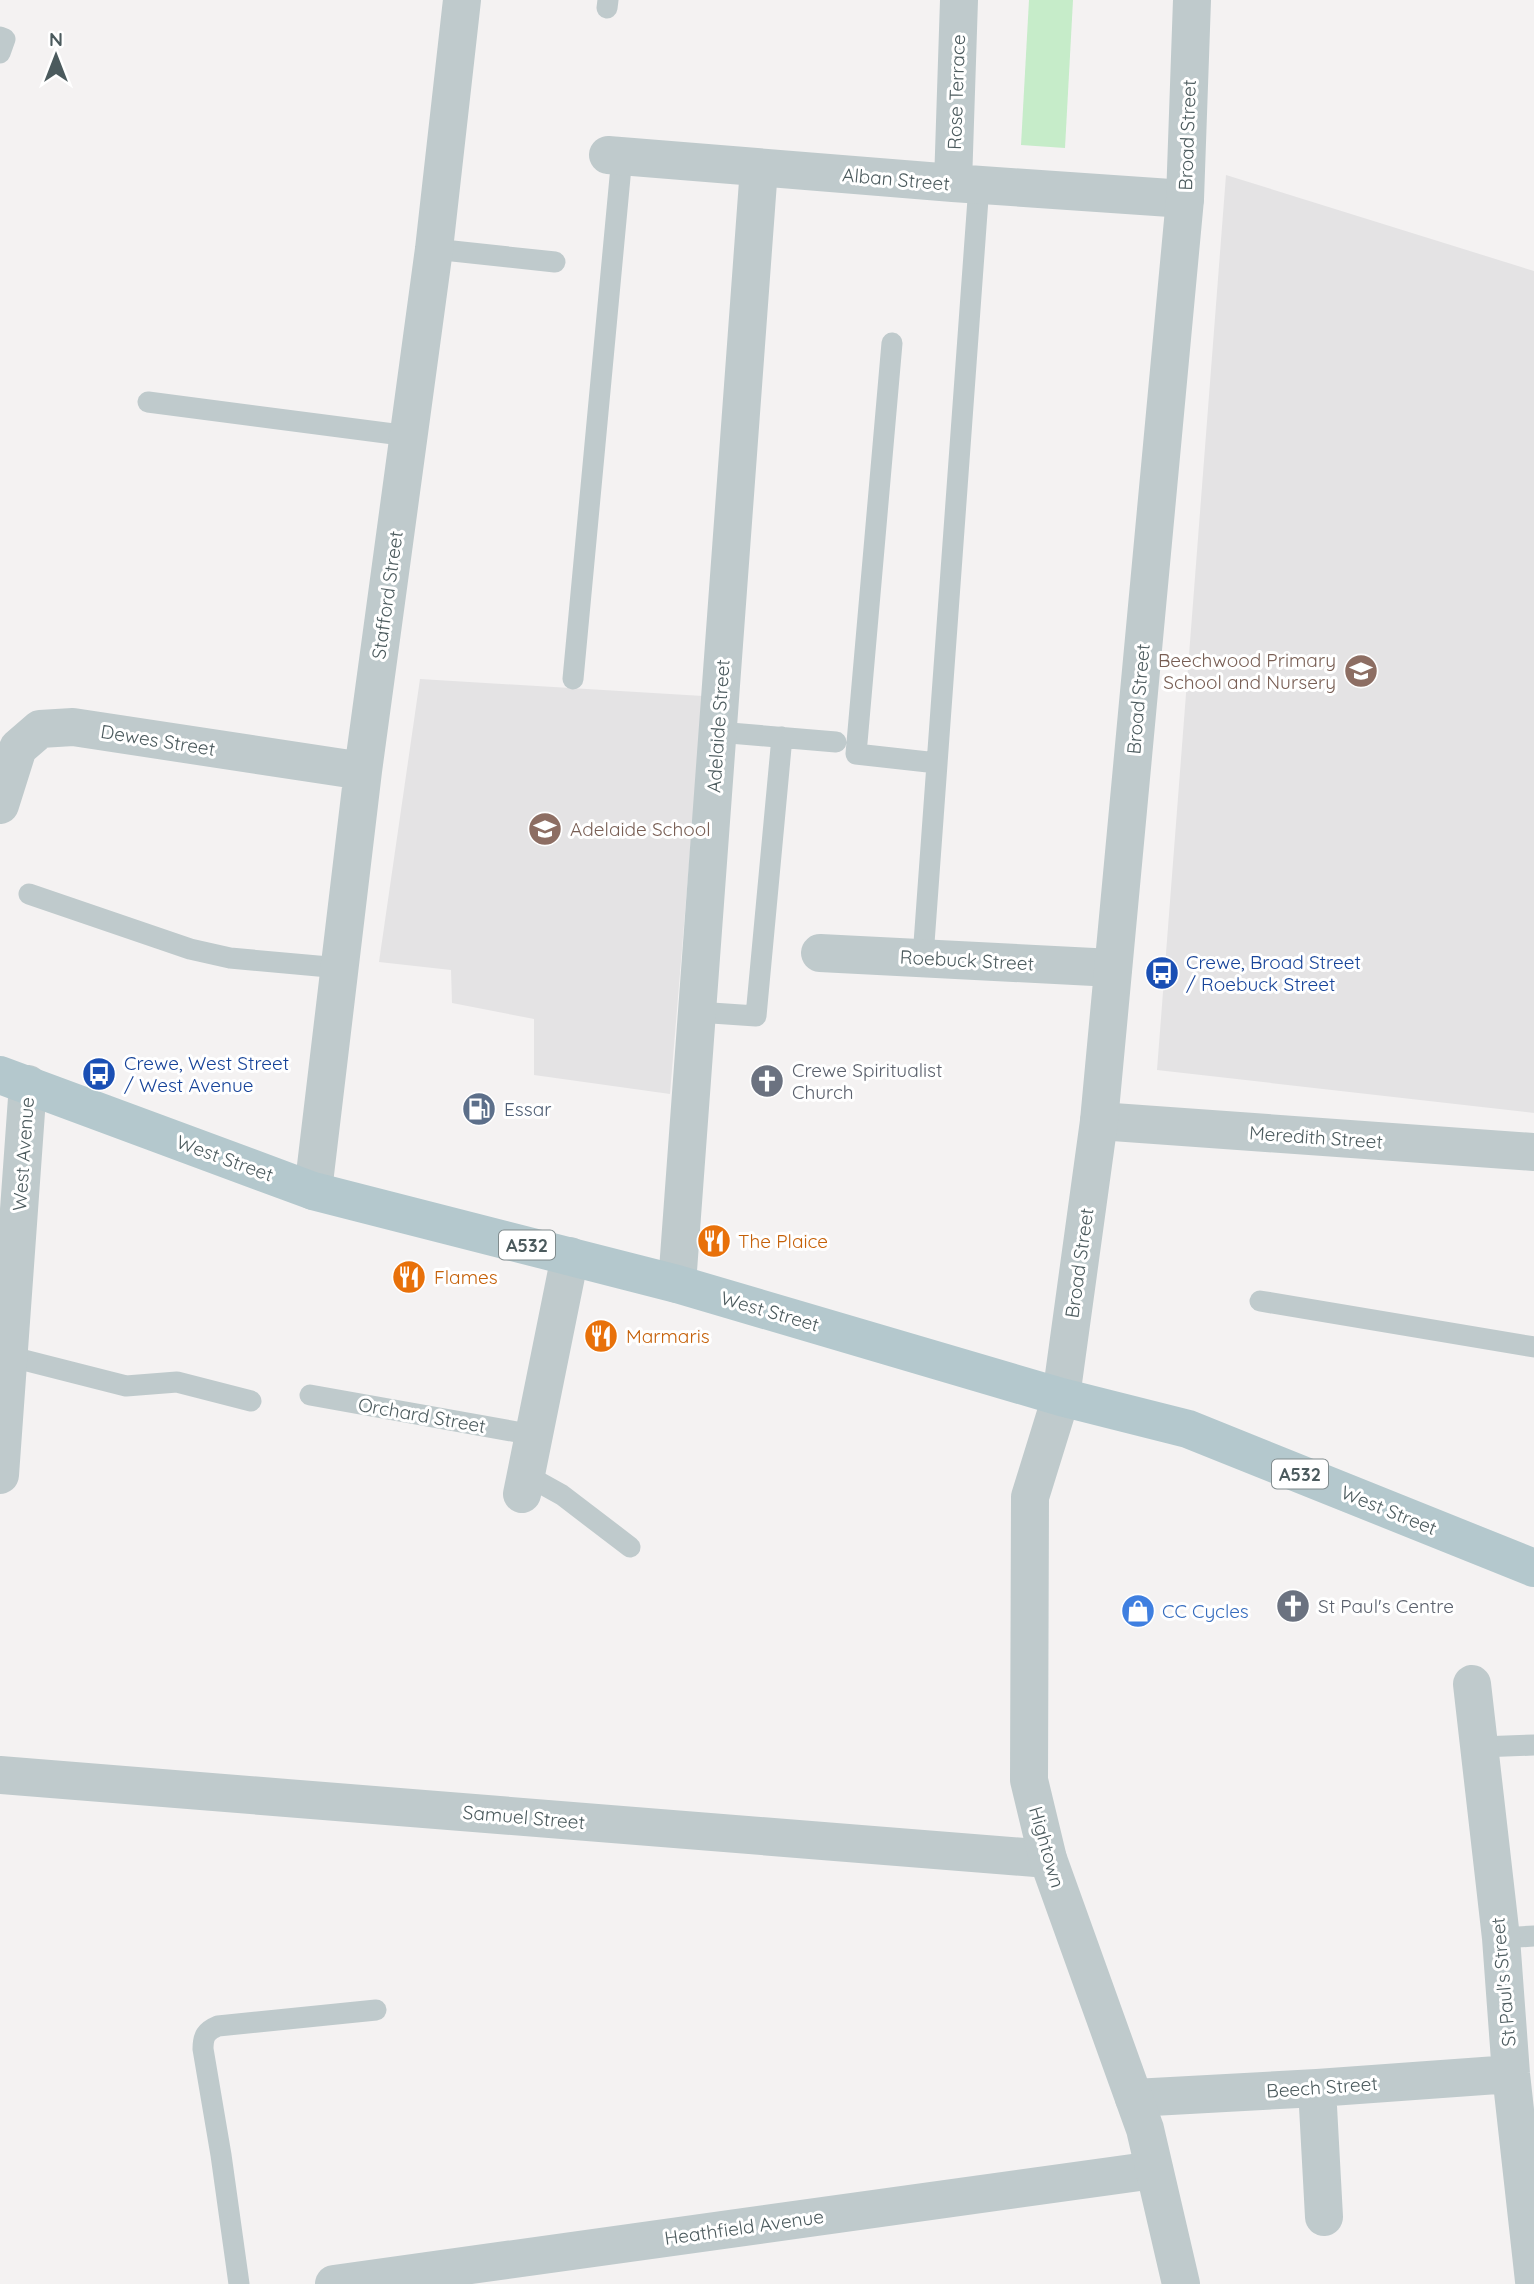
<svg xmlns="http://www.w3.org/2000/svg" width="1534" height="2284" font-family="Quicksand,sans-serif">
  <rect width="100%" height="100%" fill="#f4f2f2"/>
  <!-- education -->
  <path fill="#e4e3e4" d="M1226,175l308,96v842l-377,-43z
    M420,679l283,17 -33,398 -136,-19v-56l-82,-16 -1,-33 -72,-8z"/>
  <!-- green -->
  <path fill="#c6ecc9" d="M1029,0h44l-8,148 -44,-3z"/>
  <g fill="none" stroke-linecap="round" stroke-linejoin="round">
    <!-- service -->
    <path stroke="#bfcacc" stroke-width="21" d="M607,8l1,-8
      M0,37l5,2 -5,14
      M434,249l121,13
      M892,343l-36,411 81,9
      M148,402l261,34
      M573,679l49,-523
      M718,732l118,10
      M29,894l161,55 40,9 110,10
      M923,957l56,-772
      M697,1012l59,4 26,-279
      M1260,1301l274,46
      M8,1356l118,30 51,-4 74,19
      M310,1395l224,40
      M526,1475l36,20 68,52
      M1480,1747l54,-2
      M1501,1938l33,-2
      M239,2284l-18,-129 -18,-106c0,-13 3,-18 15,-23l158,-16"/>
    <!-- minor -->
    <path stroke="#bfcacc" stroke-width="38" d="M608,155l345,28 232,16
      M953,183l6,-183
      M0,805l18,-57 22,-19 33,-2 290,44
      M820,953l293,15
      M1099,1121l435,31
      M313,1191l50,-420 71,-522 28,-249
      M677,1284l82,-1116
      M0,1475l28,-391
      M522,1494l48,-238
      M1472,1684l29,254 10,136 23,207
      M0,1775l1048,84
      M1317,2088l7,129
      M1134,2098l183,-10 194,-14
      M334,2284l820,-114"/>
    <!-- tertiary -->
    <path stroke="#bfcacc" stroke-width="38" d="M1181,2284l-36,-155 -97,-270 -19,-79 1,-283 31,-100 38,-276 86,-922 7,-199"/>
    <!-- primary -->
    <path stroke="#b4c8cd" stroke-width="38" d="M0,1075l313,116 364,93 384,113 127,32 346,139"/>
  </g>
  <!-- icons -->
  <defs>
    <g id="school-disc" transform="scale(1.75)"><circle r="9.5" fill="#8d6e63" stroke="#fff"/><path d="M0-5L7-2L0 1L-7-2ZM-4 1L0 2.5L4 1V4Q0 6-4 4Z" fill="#fff"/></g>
    <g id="bus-disc" transform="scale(1.75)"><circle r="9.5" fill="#1a4fb4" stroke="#fff"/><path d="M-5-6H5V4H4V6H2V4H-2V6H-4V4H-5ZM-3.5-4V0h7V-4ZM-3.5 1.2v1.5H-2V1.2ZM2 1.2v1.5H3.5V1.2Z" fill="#fff"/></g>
    <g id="church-disc" transform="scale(1.75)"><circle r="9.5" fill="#6b7280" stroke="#fff"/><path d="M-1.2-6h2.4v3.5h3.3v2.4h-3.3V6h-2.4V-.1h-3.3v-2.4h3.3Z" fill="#fff"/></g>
    <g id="fuel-disc" transform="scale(1.75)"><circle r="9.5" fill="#5c6f8a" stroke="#fff"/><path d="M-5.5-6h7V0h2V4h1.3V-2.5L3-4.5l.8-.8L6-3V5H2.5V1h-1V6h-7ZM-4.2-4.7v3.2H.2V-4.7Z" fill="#fff"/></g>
    <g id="restaurant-disc" transform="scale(1.75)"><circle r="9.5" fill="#e8710a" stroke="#fff"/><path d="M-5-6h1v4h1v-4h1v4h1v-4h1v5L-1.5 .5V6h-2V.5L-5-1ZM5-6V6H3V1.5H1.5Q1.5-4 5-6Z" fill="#fff"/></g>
    <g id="shop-disc" transform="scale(1.75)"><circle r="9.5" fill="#3f7fe0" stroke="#fff"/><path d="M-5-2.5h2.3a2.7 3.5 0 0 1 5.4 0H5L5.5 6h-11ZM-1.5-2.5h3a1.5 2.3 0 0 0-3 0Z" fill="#fff"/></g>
  </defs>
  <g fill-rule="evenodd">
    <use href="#school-disc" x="1361" y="671"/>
    <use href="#school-disc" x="545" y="829"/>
    <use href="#bus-disc" x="1162" y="973"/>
    <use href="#bus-disc" x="99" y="1074"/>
    <use href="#church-disc" x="767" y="1081"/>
    <use href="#fuel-disc" x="479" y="1109"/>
    <use href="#restaurant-disc" x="714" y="1241"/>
    <use href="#restaurant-disc" x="409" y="1277"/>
    <use href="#restaurant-disc" x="601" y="1336"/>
    <use href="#church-disc" x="1293" y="1606"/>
    <use href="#shop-disc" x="1138" y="1611"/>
  </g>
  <g text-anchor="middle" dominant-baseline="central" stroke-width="6" stroke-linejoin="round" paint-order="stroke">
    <!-- shield labels -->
    <g fill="#fff" stroke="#818c8e" stroke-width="2">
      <rect x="499" y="1230.5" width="56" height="29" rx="5"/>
      <rect x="1272" y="1459.5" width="56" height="29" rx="5"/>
    </g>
    <g font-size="18" font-weight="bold" fill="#4b5a5d">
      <text x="527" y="1245">A532</text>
      <text x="1300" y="1474">A532</text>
    </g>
    <!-- street labels -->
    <g font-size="19" fill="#4b5a5d" stroke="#fff">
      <text transform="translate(956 92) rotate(-88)">Rose Terrace</text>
      <text transform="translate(1187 135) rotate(-88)">Broad Street</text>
      <text transform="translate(896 179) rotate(5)">Alban Street</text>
      <text transform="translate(387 595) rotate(-82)">Stafford Street</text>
      <text transform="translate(1138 699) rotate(-85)">Broad Street</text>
      <text transform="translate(718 726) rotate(-86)">Adelaide Street</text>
      <text transform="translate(158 740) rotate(9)">Dewes Street</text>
      <text transform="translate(967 960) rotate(3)">Roebuck Street</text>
      <text transform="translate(1316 1137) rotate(4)">Meredith Street</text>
      <text transform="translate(23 1154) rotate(-86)">West Avenue</text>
      <text transform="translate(225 1158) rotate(20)">West Street</text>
      <text transform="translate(1079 1263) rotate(-82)">Broad Street</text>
      <text transform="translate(770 1311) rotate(16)">West Street</text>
      <text transform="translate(422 1415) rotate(10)">Orchard Street</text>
      <text transform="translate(1389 1510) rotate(22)">West Street</text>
      <text transform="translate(524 1817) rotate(5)">Samuel Street</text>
      <text transform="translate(1047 1847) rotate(74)">Hightown</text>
      <text transform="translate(1503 1982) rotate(-95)">St Paul's Street</text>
      <text transform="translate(1322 2087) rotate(-4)">Beech Street</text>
      <text transform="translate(744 2227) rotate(-8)">Heathfield Avenue</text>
    </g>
    <!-- education labels -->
    <g font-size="19" fill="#785e54" stroke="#fff" text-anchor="end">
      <text x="1336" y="660">Beechwood Primary<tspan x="1336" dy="22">School and Nursery</tspan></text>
      <text x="570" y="829" text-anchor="start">Adelaide School</text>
    </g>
    <!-- transit labels -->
    <g font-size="19" fill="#164399" stroke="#fff" text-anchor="start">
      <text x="1186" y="962">Crewe, Broad Street<tspan x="1186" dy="22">/ Roebuck Street</tspan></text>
      <text x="124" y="1063">Crewe, West Street<tspan x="124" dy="22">/ West Avenue</tspan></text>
    </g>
    <!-- worship labels -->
    <g font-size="19" fill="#5b616d" stroke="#fff" text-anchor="start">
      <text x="792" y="1070">Crewe Spiritualist<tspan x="792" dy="22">Church</tspan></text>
      <text x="1318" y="1606">St Paul's Centre</text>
    </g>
    <!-- service labels -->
    <g font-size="19" fill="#4e5e75" stroke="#fff" text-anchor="start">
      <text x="504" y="1109">Essar</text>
    </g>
    <!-- food labels -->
    <g font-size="19" fill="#c56008" stroke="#fff" text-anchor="start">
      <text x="738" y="1241">The Plaice</text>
      <text x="434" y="1277">Flames</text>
      <text x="626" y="1336">Marmaris</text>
    </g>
    <!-- shop labels -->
    <g font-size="19" fill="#366cbe" stroke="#fff" text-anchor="start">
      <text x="1162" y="1611">CC Cycles</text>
    </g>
  </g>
  <!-- north arrow -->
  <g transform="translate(56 56)" stroke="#ffffff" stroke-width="5" paint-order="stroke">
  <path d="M0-5L12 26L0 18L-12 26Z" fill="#4b5a5d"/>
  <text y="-10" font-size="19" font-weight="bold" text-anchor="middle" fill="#4b5a5d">N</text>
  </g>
</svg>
